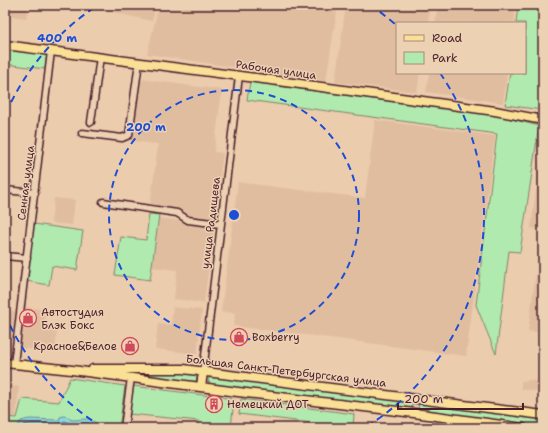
<svg xmlns="http://www.w3.org/2000/svg" width="548" height="433" font-family="'Shantell Sans',sans-serif">
  <rect width="100%" height="100%" fill="#ebccad"/>
  <filter id="ink" filterUnits="userSpaceOnUse"><feTurbulence type="fractalNoise" baseFrequency=".025" numOctaves="2"/><feDisplacementMap in="SourceGraphic" scale="8" xChannelSelector="R" yChannelSelector="G"/><feConvolveMatrix kernelMatrix="1 2 1 2 8 2 1 2 1" color-interpolation-filters="sRGB"/></filter>
  <g filter="url(#ink)">
    <!-- built -->
    <path fill="#e1bda0" d="M5,5h24l-3,13 -21,-3z
      M80,5h76l-4,16z
      M159,5h158v2l20,3 -11,71 -179,-27z
      M346,5h84l-2,18h-31v50h23l-3,19 -82,-10z
      M438,5h78l-2,18h-79z
      M429,73h78l-4,30 -77,-11z
      M140,79l82,11 -8,62 9,1 -9,67 -29,-4 -35,-10 8,-62 -26,-3z
      M375,120l120,16 -29,220 -120,-16 -112,-14 1,-13 -14,-1 17,-130 127,16z
      M543,137v93l-12,-2z
      M54,198l21,2 -3,25 -21,-2z
      M158,218l56,7 -10,78 -30,-4 3,-29 -25,-3z
      M541,235h2v98l-15,-2z
      M25,307l21,3 -2,21 13,1 -2,20 -35,-4z
      M173,307l29,3 -5,44 -42,-5 3,-25 13,1z
      M5,310l14,2 -7,39 -7,-1z
      M536,379h3l-2,12 -16,-2v-8l6,1v-2l9,1z
      M5,385l14,2 -3,30h-11z
      M414,423l36,5h-37z"/>
    <!-- green -->
    <path fill="#b1eaae" stroke="#7e846c" d="M518,5h25v105l-38,-5 5,-32h15v-50h-9z
      M5,48l42,6 -2,15 -40,-5z
      M250,82l249,34 40,10 -19,126 -11,-1 -13,103 -20,-49 21,-171 -250,-34z
      M149,214l10,1 -9,65 -35,-5 6,-38 25,3z
      M34,224l49,7 -6,39 -25,-4 -3,19 -23,-4z
      M103,372h76l14,1 2,2 2,4 -3,4z
      M212,375l199,25 1,6 -3,6 -198,-25 -3,-7z
      M70,378l55,8 -6,42h-114v-11l12,1 5,-19 37,3z
      M133,386l101,13 -3,29h-33l1,-7 -70,-7z
      M241,399l113,15 -1,14 -114,-14z
      M422,401l121,16v11l-123,-16 -2,-6z"/>
    <!-- water -->
    <path fill="#87d8df" stroke="#6f8e97" d="M64,416l5,1 2,3c15,0 18,-5 30,8h-84l4,-7 8,-2 30,1 1,-3z"/>
    <g fill="none" stroke-linecap="round" stroke-linejoin="round">
      <!-- shore -->
      <path stroke="#626973" stroke-width="1" d="M22,428l2,-3c12,-4 31,3 41,-4l6,3 16,-1 9,5"/>
      <!-- minor casing -->
      <g stroke="#4a1f2b" stroke-width="9">
        <path id="minor" d="M91,122l9,-65
          M82,133l40,5 7,-3 10,-73
          M5,190l30,3
          M103,202l74,11 11,7 32,4
          M5,256l22,2
          M14,364l37,-313
          M203,372l36,-296
          M124,428l7,-50"/>
      </g>
      <!-- major casing -->
      <g stroke="#4a1f2b" stroke-width="11">
        <path id="major" d="M5,45l266,35 224,31 48,9
          M5,363l67,7 166,22 176,21 109,15
          M93,369h90l360,46
          M201,387l2,-15"/>
      </g>
      <!-- minor -->
      <use href="#minor" stroke="#ecd1b3" stroke-width="6"/>
      <!-- major -->
      <use href="#major" stroke="#fadf96" stroke-width="8"/>
    </g>
  </g>
  <!-- distance rings -->
  <g fill="none" stroke="#1d4ed8" stroke-width="2" stroke-dasharray="7 5">
    <circle cx="234" cy="215" r="125"/>
    <path d="M102 427A250 250 0 0 1 6 317M6 113A250 250 0 0 1 98 5M370 5A250 250 0 0 1 396 25M440 73A250 250 0 0 1 366 427"/>
  </g>
  <!-- icons -->
  <defs>
    <g id="shop-ring" transform="scale(0.9)"><circle r="9.5" fill="#ecd1b3" stroke="#d1495b" stroke-width="1.5"/><path d="M-5-2.5h2.3a2.7 3.5 0 0 1 5.4 0H5L5.5 6h-11ZM-1.5-2.5h3a1.5 2.3 0 0 0-3 0Z" fill="#d1495b"/></g>
    <g id="building-ring" transform="scale(0.9)"><circle r="9.5" fill="#ecd1b3" stroke="#d1495b" stroke-width="1.5"/><path d="M-4-6H4V6H1V3H-1V6H-4ZM-2.5-4.3h1.7v1.8h-1.7ZM.8-4.3h1.7v1.8H.8ZM-2.5-1h1.7V.8h-1.7ZM.8-1h1.7V.8H.8Z" fill="#d1495b"/></g>
  </defs>
  <g fill-rule="evenodd">
    <use href="#shop-ring" x="28" y="318"/>
    <use href="#shop-ring" x="239" y="337"/>
    <use href="#shop-ring" x="130" y="346"/>
    <use href="#building-ring" x="214" y="404"/>
  </g>
  <g text-anchor="middle" dominant-baseline="central" stroke-width="3" stroke-linejoin="round" paint-order="stroke">
    <!-- street labels -->
    <g font-size="11" fill="#4a1f2b" stroke="#ecd1b3">
      <text transform="translate(276 70) rotate(8)">Рабочая улица</text>
      <text transform="translate(26 183) rotate(-83)">Сенная улица</text>
      <text transform="translate(211 223) rotate(-83)">улица Радищева</text>
      <text transform="translate(286 371) rotate(7)">Большая Санкт-Петербургская улица</text>
    </g>
    <!-- poi labels -->
    <g font-size="11" fill="#4a1f2b" stroke="#ecd1b3" text-anchor="start">
      <text x="41" y="312">Автостудия<tspan x="41" dy="13">Блэк Бокс</tspan></text>
      <text x="252" y="337">Boxberry</text>
      <text x="117" y="346" text-anchor="end">Красное&amp;Белое</text>
      <text x="227" y="404">Немецкий ДОТ</text>
    </g>
  </g>
  <circle cx="234" cy="215" r="6" fill="#1d4ed8" stroke="#ecd1b3" stroke-width="2"/>
  <g font-size="12" text-anchor="middle" font-weight="bold" fill="#1d4ed8" stroke="#ecd1b3" stroke-width="3" stroke-linejoin="round" paint-order="stroke">
    <text x="57" y="42">400 m</text>
    <text x="146" y="131">200 m</text>
  </g>
  <!-- margin -->
  <rect width="548" height="433" fill="none" stroke="#ecd1b3" stroke-width="20"/>
  <rect x="10" y="10" width="528" height="413" fill="none" stroke="#4a1f2b" stroke-width="1.5" filter="url(#ink)"/>
  <!-- legend -->
  <rect x="396" y="22" width="130" height="52" fill="#ecd1b3" stroke="#ab8a7d"/>
  <rect x="404" y="35" width="20" height="6" fill="#fadf96" stroke="#ab8a7d"/>
  <text x="432" y="42" font-size="12" fill="#4a1f2b">Road</text>
  <rect x="404" y="52" width="20" height="12" fill="#b1eaae" stroke="#ab8a7d"/>
  <text x="432" y="62" font-size="12" fill="#4a1f2b">Park</text>
  <!-- scale -->
  <path d="M398 403v6h125v-6" fill="none" stroke="#4a1f2b" stroke-width="2"/>
  <text x="404" y="403" font-size="12" fill="#4a1f2b" stroke="#ecd1b3" stroke-width="3" paint-order="stroke">200 m</text>
</svg>
